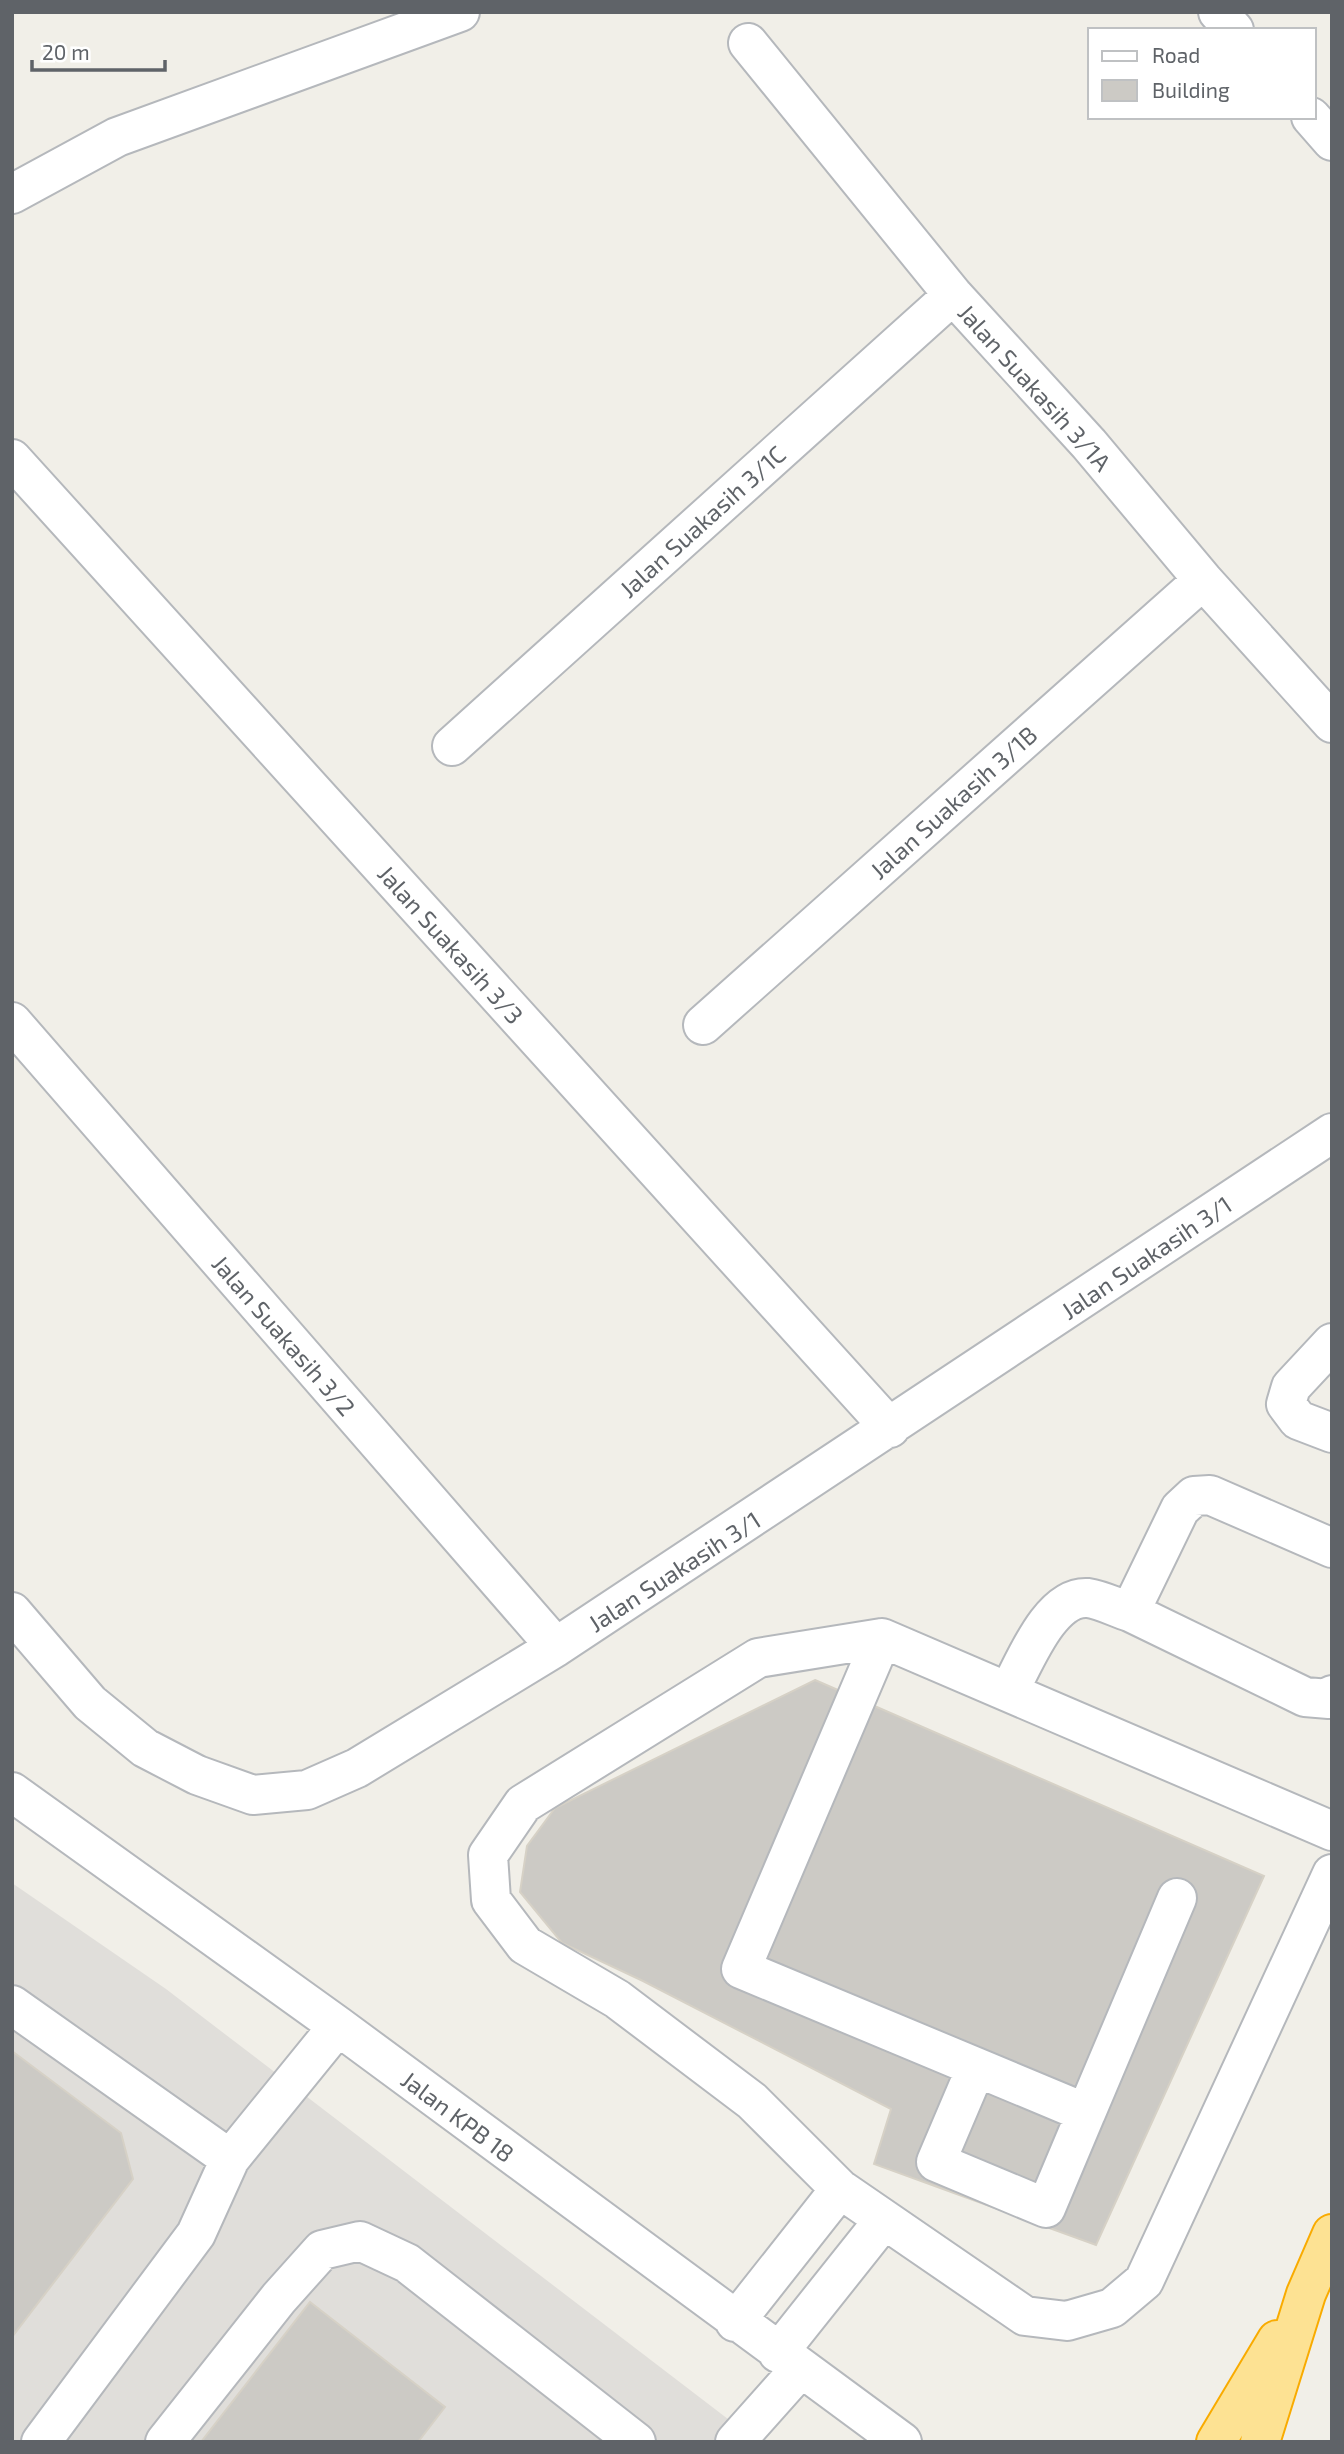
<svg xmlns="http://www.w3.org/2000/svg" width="1344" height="2454" font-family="'Exo 2',sans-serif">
  <rect width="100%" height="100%" fill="#f1efe8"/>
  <!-- industrial -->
  <path fill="#e0deda" d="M12,1883l154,106 592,453h-746z"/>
  <!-- building -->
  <path fill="#cccac5" stroke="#d6d1c6" stroke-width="2" d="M815,1680l449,196 -168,369 -222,-81 17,-55 -248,-128 -81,-38 -42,-51 7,-46 28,-38z
    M12,2051l109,82 12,46 -121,158z
    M310,2302l135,105 -27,35h-217z"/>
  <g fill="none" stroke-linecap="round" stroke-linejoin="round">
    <!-- minor casing -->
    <g stroke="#b5b8bc" stroke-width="42">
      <path id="minor" d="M1218,12l16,18
        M748,43l205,252 136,149 114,136 129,143
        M1311,117l21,24
        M12,194l105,-57 343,-125
        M12,459l878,969
        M452,746l501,-451
        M12,1022l544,625
        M703,1025l500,-445
        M1332,1343l-41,44 -5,17 12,16 34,13
        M12,1612l78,91 55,45 52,27 56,20 54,-5 50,-22 199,-121 776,-514
        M1130,1612l175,85 24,2 3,-4
        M882,1638l-141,331 345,144 91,-215
        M1009,1691c16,-29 41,-96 79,-93 14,2 29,10 42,14l50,-103 14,-13 16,-1 122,53
        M12,1792l326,234 564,416
        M1332,1831l-450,-193 -124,20 -235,146 -35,51 3,45 34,45 92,54 135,102 88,88 185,127 42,5 45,-13 32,-27 188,-407
        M12,2005l218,154
        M976,2068l-40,94 110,46 40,-95
        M735,2322l105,-133
        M778,2353l105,-132
        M41,2442l155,-208 34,-75 108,-133
        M165,2442l114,-144 43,-48 38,-9 47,22 229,179
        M735,2442l65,-73"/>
    </g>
    <!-- highway casing -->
    <g stroke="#f9ab00" stroke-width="42">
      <path id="highway" d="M1216,2442l61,-102
        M1260,2442l46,-148 26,-60"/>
    </g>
    <!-- minor -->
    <use href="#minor" stroke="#fff" stroke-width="38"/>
    <!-- highway -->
    <use href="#highway" stroke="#fde293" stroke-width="38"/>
  </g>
  <g text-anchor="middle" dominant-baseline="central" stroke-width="5" stroke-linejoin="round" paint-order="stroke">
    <!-- street labels -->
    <g font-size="24" fill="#5f6368" stroke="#fff">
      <text transform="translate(1035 387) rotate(48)">Jalan Suakasih 3/1A</text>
      <text transform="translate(702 521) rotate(-42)">Jalan Suakasih 3/1C</text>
      <text transform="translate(953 802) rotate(-42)">Jalan Suakasih 3/1B</text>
      <text transform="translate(451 944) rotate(48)">Jalan Suakasih 3/3</text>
      <text transform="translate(1146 1257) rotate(-34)">Jalan Suakasih 3/1</text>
      <text transform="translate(284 1335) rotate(49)">Jalan Suakasih 3/2</text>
      <text transform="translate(674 1571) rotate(-33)">Jalan Suakasih 3/1</text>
      <text transform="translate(458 2116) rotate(37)">Jalan KPB 18</text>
    </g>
  </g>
  <!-- border -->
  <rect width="1344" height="2454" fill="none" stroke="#5f6368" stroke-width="28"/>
  <!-- legend -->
  <rect x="1088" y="28" width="228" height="91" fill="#ffffff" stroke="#bfc1c3" stroke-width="2"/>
  <rect x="1102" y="51" width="35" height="10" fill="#ffffff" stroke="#bfc1c3" stroke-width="2"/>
  <text x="1152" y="63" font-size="21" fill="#5f6368">Road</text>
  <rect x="1102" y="80" width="35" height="21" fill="#cccac5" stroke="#bfc1c3" stroke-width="2"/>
  <text x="1152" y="98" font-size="21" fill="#5f6368">Building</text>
  <!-- scale -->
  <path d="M32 60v10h133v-10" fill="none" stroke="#5f6368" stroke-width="3.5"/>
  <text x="42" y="60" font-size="21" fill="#5f6368" stroke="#ffffff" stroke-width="5" paint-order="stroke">20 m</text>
</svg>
